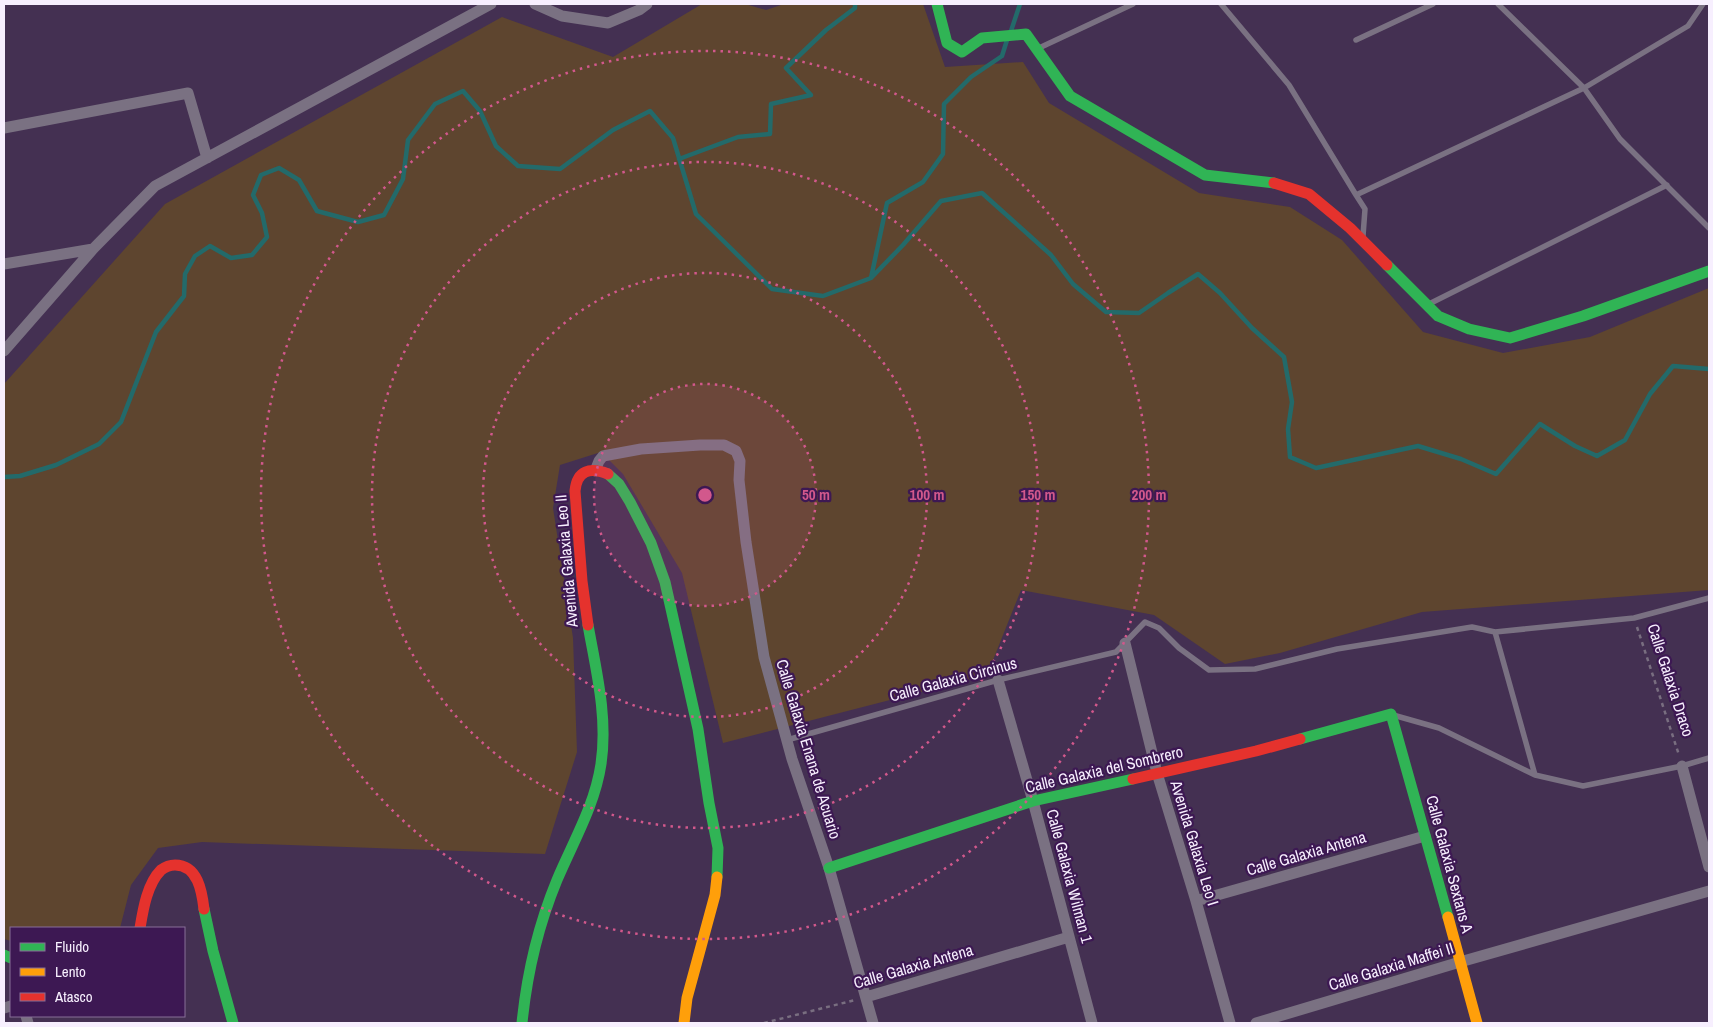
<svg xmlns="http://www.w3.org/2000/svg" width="1713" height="1027" font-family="'Archivo Narrow',sans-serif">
  <rect width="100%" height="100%" fill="#443052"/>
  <!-- green -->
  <path fill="#5e452f" d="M702,4h43l21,6 18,-6h139l22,63 78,-5 26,41 150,90 91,14 52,33 81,92 80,21 87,-16 119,-49v302l-287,22 -142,41 -55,11 -71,-49 -133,-25 -34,85 -264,68 -41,-170 -59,-99 -22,-22 -41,13 -7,43 20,130 4,114 -32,102 -343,-12 -44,6 -27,37 -11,43h-109v13l-7,-2v-555l161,-180 337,-187 111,40z"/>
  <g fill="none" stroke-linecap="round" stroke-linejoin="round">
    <!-- stream -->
    <path stroke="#236a6a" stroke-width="4.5" d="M1011,31l9,-27
      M679,159l59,-22 32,-3 1,-30 40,-9 -25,-27 40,-38 29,-22v-4
      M871,278l16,-75 36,-21 20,-28 1,-50 27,-27 31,-21 5,-16
      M4,477l16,-1 36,-11 43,-21 22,-22 35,-90 28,-36 1,-22 10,-18 15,-10 21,12 21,-3 15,-18 -5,-24 -9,-18 8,-20 18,-7 20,12 18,31 41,11 26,-7 19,-36 5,-39 27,-36 28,-13 17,20 16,35 22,20 42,3 53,-39 37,-19 23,27 23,76 76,75 51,7 48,-18 32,-33 38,-44 41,-8 69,62 22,29 33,28 33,1 29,-20 30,-19 22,19 32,35 32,29 8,45 -4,27 2,28 26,11 102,-22 43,13 35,15 44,-50 35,22 22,10 28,-16 25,-46 23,-28 36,3"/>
    <!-- path -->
    <path stroke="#796e80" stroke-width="2.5" stroke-dasharray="4 4" stroke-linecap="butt" d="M1637,627l42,128
      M764,1023l91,-23"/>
    <!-- lane -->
    <path stroke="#7a7182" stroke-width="5.5" d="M1221,4l68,81 67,110 9,14 -2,27
      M1498,4l86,84 36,51 89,89
      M1356,40l77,-36
      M1039,48l94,-44
      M1356,195l228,-107 104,-62 15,-22
      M1429,304l238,-119
      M1495,632l40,143
      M1393,715l46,13 96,47 48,11 99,-20 27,-8
      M787,740l211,-60 118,-28 29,-30 14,6 20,20 30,22 46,-1 82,-20 135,-22 23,5 139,-14 75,-20"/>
    <!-- street -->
    <path stroke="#7a7182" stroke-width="11" d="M535,4l27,12 46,7 31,-13 8,-6
      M4,128l184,-35 19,65
      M4,264l89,-15
      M4,351l89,-102 62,-63 336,-182
      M595,471l4,-10 4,-5 38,-7 59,-4h24l12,6 4,10 -1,19 7,62 18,115 28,102 37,109 44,155
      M1125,643l32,130 39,128 34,122
      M998,680l35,121 59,222
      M1682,766l27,101
      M1196,901l229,-65
      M866,997l203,-60
      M4,1008l7,-2
      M26,1016l2,7
      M1256,1023l204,-61 249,-71"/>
    <!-- fast -->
    <path stroke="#30b455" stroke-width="11" d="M937,4l10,39 15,9 20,-14 44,-4 44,62 135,79 69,8
      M1387,265l51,51 31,13 41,9 73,-22 126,-45
      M608,474l11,10 11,18 21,41 14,39 33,147 11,74 9,45 -1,29
      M1300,739l91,-25 57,203
      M829,868l204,-67 100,-22
      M204,909l9,42 20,72
      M4,955l7,3
      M522,1023c5,-50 16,-97 35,-143 16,-38 38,-75 44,-116 7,-47 -5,-94 -13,-139"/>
    <!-- slow -->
    <path stroke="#ff9f0a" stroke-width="11" d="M1448,917l29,106
      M684,1023l3,-25 28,-103 2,-18"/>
    <!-- jam -->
    <path stroke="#e5322d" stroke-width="11" d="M1274,183l35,11 41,34 37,37
      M588,625l-6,-44 -7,-90c2,-21 15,-24 33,-17
      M1133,779l123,-28 44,-12
      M140,928c3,-18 7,-44 21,-58 4,-3 9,-5 14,-5 23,0 27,27 29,44"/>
  </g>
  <!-- distance rings -->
  <circle cx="705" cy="495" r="111" fill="#d2588c" fill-opacity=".12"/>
  <g fill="none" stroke="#d2588c" stroke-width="2.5" stroke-dasharray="2.5 5">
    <circle cx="705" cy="495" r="111"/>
    <circle cx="705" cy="495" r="222"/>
    <circle cx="705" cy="495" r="333"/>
    <circle cx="705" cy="495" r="444"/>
  </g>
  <g text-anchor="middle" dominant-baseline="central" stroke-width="4.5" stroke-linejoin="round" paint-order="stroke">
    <!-- street labels -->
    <g font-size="16" fill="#f7effe" stroke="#3d1853">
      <text transform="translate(566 561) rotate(-95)">Avenida Galaxia Leo II</text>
      <text transform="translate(953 679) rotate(-15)">Calle Galaxia Circinus</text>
      <text transform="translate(1671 680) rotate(72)">Calle Galaxia Draco</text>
      <text transform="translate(809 749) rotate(73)">Calle Galaxia Enana de Acuario</text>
      <text transform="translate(1104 769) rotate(-13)">Calle Galaxia del Sombrero</text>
      <text transform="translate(1195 843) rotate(73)">Avenida Galaxia Leo I</text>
      <text transform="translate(1306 853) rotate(-16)">Calle Galaxia Antena</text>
      <text transform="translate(1450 864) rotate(75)">Calle Galaxia Sextans A</text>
      <text transform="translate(1070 876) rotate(75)">Calle Galaxia Wilman 1</text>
      <text transform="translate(913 966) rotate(-16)">Calle Galaxia Antena</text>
      <text transform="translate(1391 966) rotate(-17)">Calle Galaxia Maffei II</text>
    </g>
  </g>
  <circle cx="705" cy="495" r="8" fill="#d2588c" stroke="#3d1853" stroke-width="2.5"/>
  <g font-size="15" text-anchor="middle" font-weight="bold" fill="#d2588c" stroke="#3d1853" stroke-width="4.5" stroke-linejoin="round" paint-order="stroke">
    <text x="816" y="500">50 m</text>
    <text x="927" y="500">100 m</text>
    <text x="1038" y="500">150 m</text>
    <text x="1149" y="500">200 m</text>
  </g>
  <!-- border -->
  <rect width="1713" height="1027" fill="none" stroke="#f7effe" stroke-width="10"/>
  <!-- legend -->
  <rect x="10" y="927" width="175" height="90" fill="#3d1853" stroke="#876e97"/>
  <rect x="20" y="943" width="25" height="8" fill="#30b455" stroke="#876e97"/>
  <text x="55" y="952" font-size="15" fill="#f7effe">Fluido</text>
  <rect x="20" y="968" width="25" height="8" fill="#ff9f0a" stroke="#876e97"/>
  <text x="55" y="977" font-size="15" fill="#f7effe">Lento</text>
  <rect x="20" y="993" width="25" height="8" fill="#e5322d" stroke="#876e97"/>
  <text x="55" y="1002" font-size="15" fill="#f7effe">Atasco</text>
</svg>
